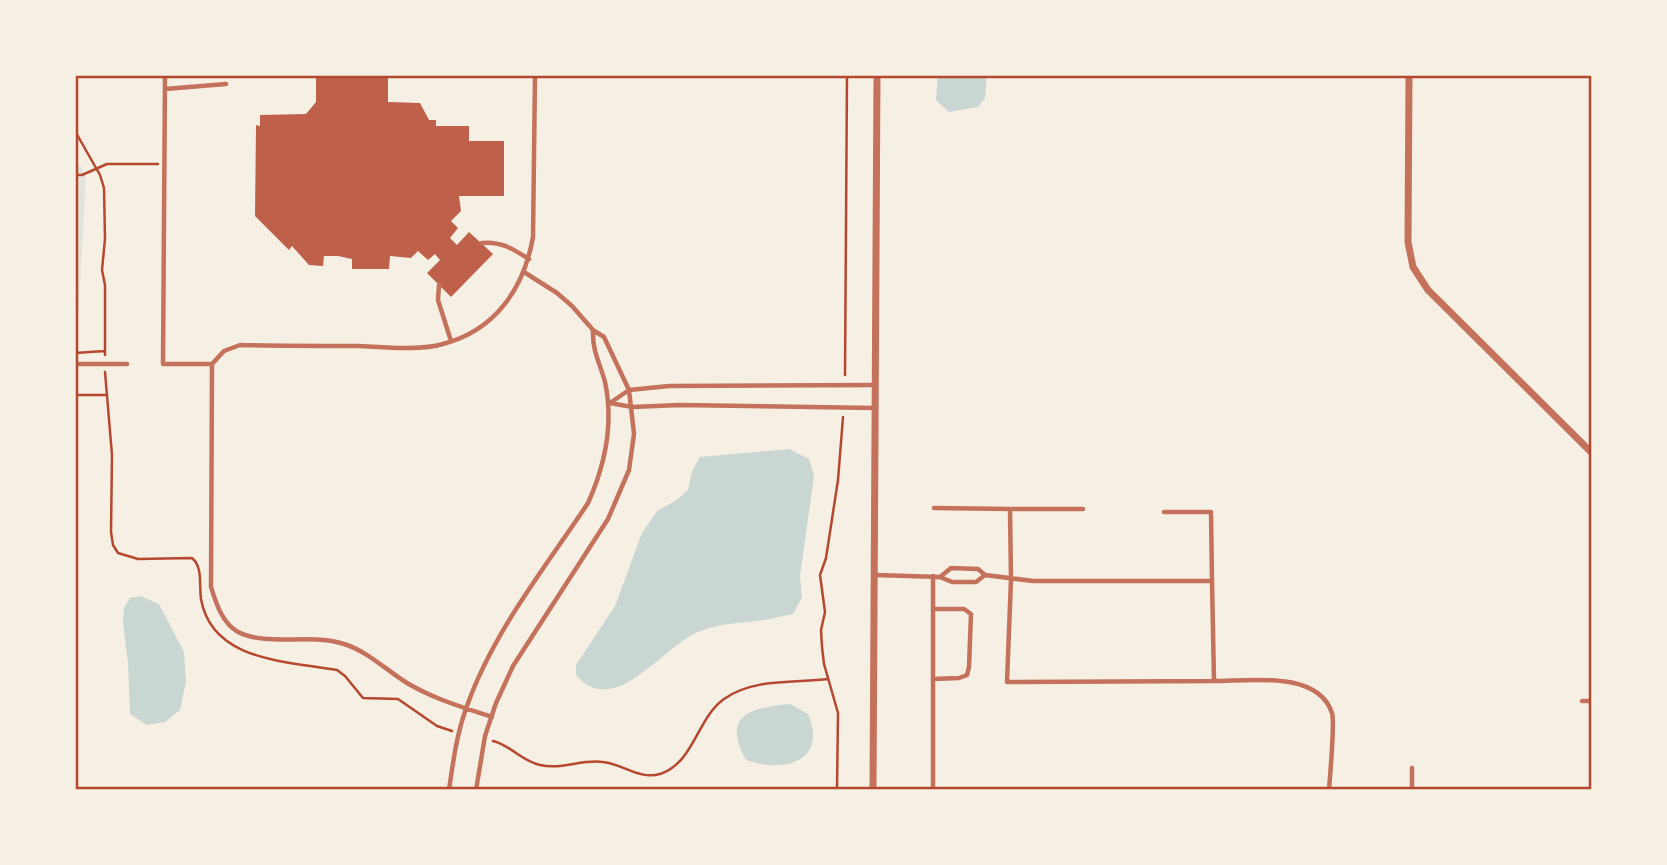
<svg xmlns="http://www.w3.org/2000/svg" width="1667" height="865" font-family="'IBM Plex Sans',sans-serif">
  <rect width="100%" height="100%" fill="#f6efe4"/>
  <!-- green -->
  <path fill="#e2e4dc" d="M75,155l11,22 -11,195z"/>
  <!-- water -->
  <path fill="#c9d6d2" d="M938,75h49l-2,23 -7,9 -29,5 -13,-12z
    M789,449l20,10 5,17 -14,100 2,21 -9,17c-12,2 -25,6 -37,7 -23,3 -35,2 -58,11 -36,15 -84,88 -122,43v-10l39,-59 27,-73 15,-22 20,-11 11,-10 4,-19 8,-14z
    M140,596l19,8 25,48 2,29 -6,29 -15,12 -18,3 -17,-11 -2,-51 -5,-40 1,-15 6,-10z
    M790,704l18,10c20,47 -24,60 -62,46 -25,-46 5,-52 44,-56z"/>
  <!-- building -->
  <path fill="#bf614a" d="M316,75h72v27l32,1 9,17h7v6h33v15h35v55h-45l2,15 -10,10 7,7 -8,10 7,7 12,-13 24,22 -42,43 -24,-24 13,-13 -5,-6 -7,6 -10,-9 -7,7 -21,-2 -1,13h-37v-10l-14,-3h-14l-1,10 -14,-1 -17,-19 -3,4 -34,-34 1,-91 4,1v-11l46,-1 10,-12z"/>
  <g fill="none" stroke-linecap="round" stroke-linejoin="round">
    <!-- path -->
    <path stroke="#b5482f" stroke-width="2.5" d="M75,131l25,44 4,13 1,51 -3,31 3,15v70
      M75,175h7l25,-11h51
      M75,353l30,-2
      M105,372l7,83 -1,77 2,13 5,8 20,6 54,-1c11,9 7,27 9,41 11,63 87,62 136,71l8,6 18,22 35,1 39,27 15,5
      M845,375l2,-300
      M75,395h31
      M493,741c17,4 29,20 47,24 21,5 42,-6 63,-3 20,2 36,18 57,12 34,-11 37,-56 64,-75 29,-21 71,-16 104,-20
      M837,790l1,-77 -14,-49 -2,-17 -1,-17 4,-18 -5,-37 6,-17 12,-78 5,-63"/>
    <!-- service -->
    <path stroke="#c5725c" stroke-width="4.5" d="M165,75l-2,289h49
      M165,89l61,-5
      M482,243c19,-2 31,6 47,16
      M439,285l-1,15 13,41
      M75,364h52
      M610,403l19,-13 40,-4 207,-1
      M610,403l22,4 48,-2 195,3
      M934,508l76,1 1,70 -4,103 207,-1 -2,-100
      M1010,509h73
      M875,575l65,2 12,5h24l9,-7
      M933,576v214
      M940,577l11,-9 27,1 7,6 48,6h179l-1,-69h-47
      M933,679l26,-1 8,-3 2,-8 2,-53 -7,-5h-30
      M1214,681c35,0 104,-11 118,32 3,10 -2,62 -3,77
      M1582,701h10
      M492,717c-30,-10 -58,-18 -85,-34 -21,-13 -40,-32 -63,-39 -33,-11 -76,3 -106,-12 -16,-9 -22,-29 -27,-45l1,-223 12,-13 16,-6c39,1 78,1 118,1 25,1 61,5 85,-2 53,-14 81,-56 90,-107l2,-162
      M449,790c4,-28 8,-58 18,-84 26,-74 78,-138 121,-203 17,-38 26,-79 17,-121 -5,-19 -13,-31 -12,-52
      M476,790l9,-54 11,-33 17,-37 95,-147 21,-49 5,-36 -5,-44 -25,-53 -11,-7 -21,-24 -15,-13 -33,-21
      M1412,790v-22"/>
    <!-- minor -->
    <path stroke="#c5725c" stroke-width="7" d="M1409,75l-1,167 5,25 15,23 164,163
      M873,790l4,-715"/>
  </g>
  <!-- border -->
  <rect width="1667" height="865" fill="none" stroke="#f6efe4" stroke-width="154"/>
  <rect x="77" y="77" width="1513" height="711" fill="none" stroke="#b5482f" stroke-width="2.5"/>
</svg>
